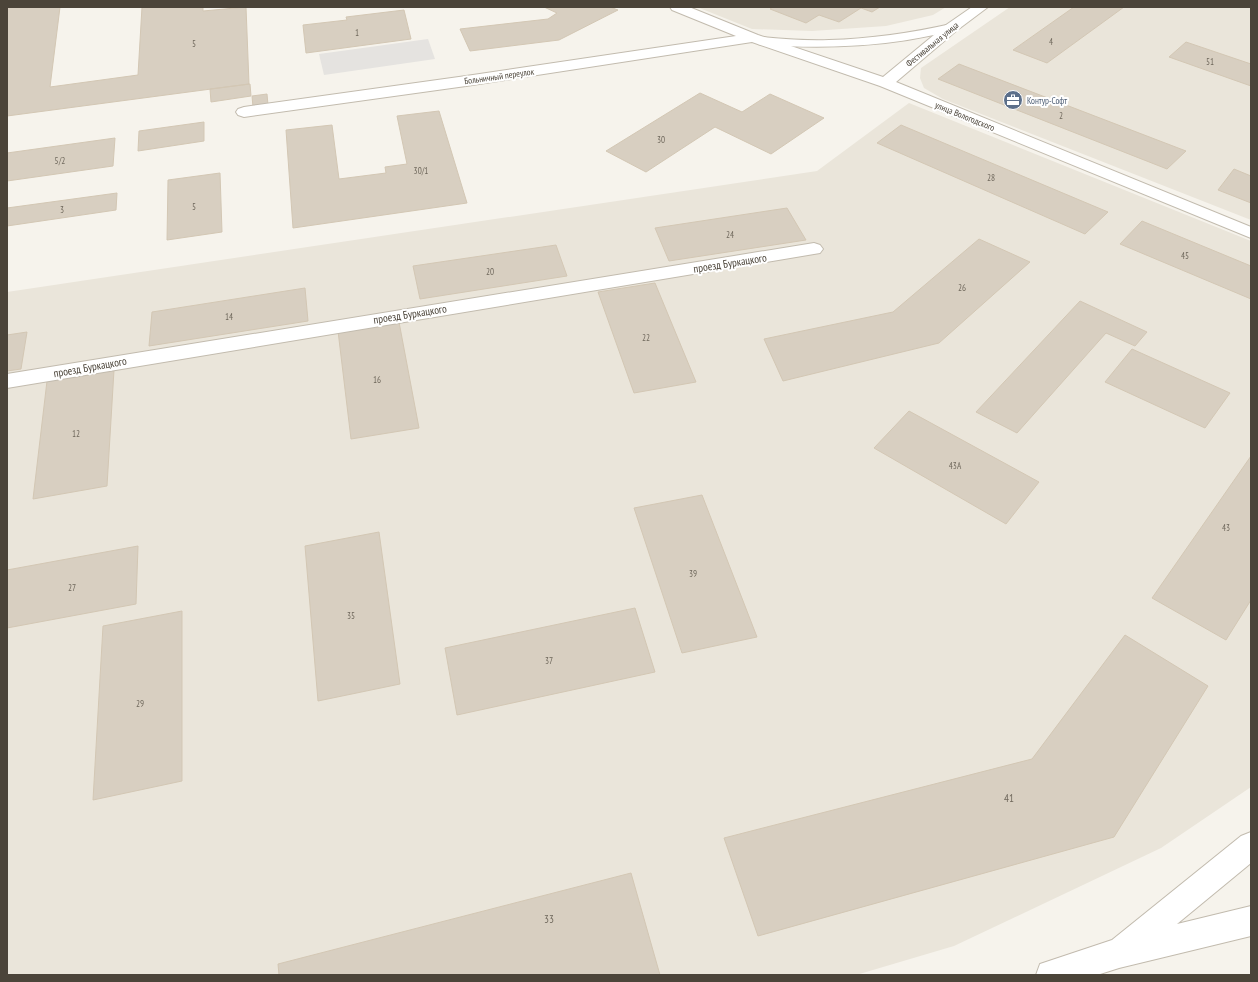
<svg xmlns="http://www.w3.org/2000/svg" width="1258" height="982" font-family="'PT Sans Narrow',sans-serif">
  <rect width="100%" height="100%" fill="#f6f3ec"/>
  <!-- residential -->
  <path fill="#eae5da" d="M697,7h249l-13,8 -47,11 -74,5 -60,-2z
    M1010,7h241v213l-308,-121 -19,-11 -4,-10 1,-10z
    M909,103l342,138v546l-90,61 -207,98 -98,29h-849v-683l810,-121z"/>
  <!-- parking -->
  <path fill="#e5e3e0" d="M428,39l7,20 -111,16 -5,-21z"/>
  <!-- building -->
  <path fill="#d8cfc1" stroke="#d3c7b4" d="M7,7h53l-10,80 88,-12 4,-68h61v4l43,-4 3,77 -242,32z
    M544,7h66l8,3 -59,30 -89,11 -10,-22 88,-10 9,-6z
    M773,7h107l-8,5 -11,-4 -22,14 -20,-7 -13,8 -36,-14z
    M1074,7h50l-77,56 -34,-13z
    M404,10l7,29 -105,14 -3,-28 44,-5 -1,-3z
    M1186,42l65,22v22l-82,-29z
    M959,64l227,87 -19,18 -229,-90z
    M250,84l1,12 -40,6 -1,-13z
    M700,93l42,19 28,-18 54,24 -53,36 -56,-27 -69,45 -40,-21z
    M267,94l1,11 -15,2 -1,-11z
    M439,111l28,92 -174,25 -7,-98 46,-5 7,54 47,-6 -1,-6 22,-3 -10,-48z
    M204,122v19l-66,10 1,-20z
    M901,125l207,87 -23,22 -208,-91z
    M115,138l-2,28 -106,15v-28z
    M1234,169l17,7v27l-33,-13z
    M220,173l2,59 -55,8 1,-60z
    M117,193l-1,17 -109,16v-18z
    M787,208l19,32 -137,21 -14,-33z
    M1142,221l109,45v33l-131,-55z
    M979,239l51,23 -91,81 -156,38 -19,-42 129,-27z
    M556,245l11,31 -147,23 -7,-33z
    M655,283l41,99 -62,11 -36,-101z
    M305,288l3,33 -159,25 3,-34z
    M1080,301l67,31 -12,14 -29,-13 -89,100 -41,-21z
    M399,322l20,106 -68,11 -13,-108z
    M27,332l-6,37 -14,2v-36z
    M1132,349l98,44 -25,35 -100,-46z
    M114,370l-7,116 -74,13 14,-118z
    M909,411l130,71 -33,42 -132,-76z
    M1251,456v144l-25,40 -74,-42z
    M702,495l55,142 -75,16 -48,-145z
    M379,532l21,152 -82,17 -13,-155z
    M138,546l-2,58 -129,24v-58z
    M635,608l20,64 -198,43 -12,-67z
    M182,611v170l-89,19 10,-174z
    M1125,635l83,51 -94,151 -356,99 -34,-98 308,-79z
    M631,873l29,102h-381l-1,-11z"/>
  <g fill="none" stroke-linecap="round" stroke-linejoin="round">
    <!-- service casing -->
    <g stroke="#c2bbae" stroke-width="2">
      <path id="service" d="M951,24l4,2 2,2 -2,2c-65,17 -126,19 -193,15l-4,-1 -2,-3 2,-3 4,-1c22,2 45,4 67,3 41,-1 82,-7 122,-16z"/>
    </g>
    <!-- minor casing -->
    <g stroke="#c2bbae" stroke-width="2">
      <path id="minor" d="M670,7h19l69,28 125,42 63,-52 26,-18h16l-32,24 -60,51 355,145v11l-371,-152 -128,-44 -286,44 -222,31 -6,-2 -2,-3 2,-3 6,-2 222,-31 270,-40 -64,-26z
        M814,243l6,2 3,4 -3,4 -813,135v-14z"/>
    </g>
    <!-- tertiary casing -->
    <g stroke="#c2bbae" stroke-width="2">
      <path id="tertiary" d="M1251,832v31l-74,61 74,-18v30l-132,32 -22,7h-61l4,-11 72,-24 129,-104z"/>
    </g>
    <!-- service -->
    <use href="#service" fill="#fff" fill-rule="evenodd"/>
    <!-- minor -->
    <use href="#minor" fill="#fff" fill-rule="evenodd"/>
    <!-- tertiary -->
    <use href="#tertiary" fill="#fff" fill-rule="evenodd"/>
  </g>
  <!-- icons -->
  <defs>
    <g id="office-disc" transform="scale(1)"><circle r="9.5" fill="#5c6f8a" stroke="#fff"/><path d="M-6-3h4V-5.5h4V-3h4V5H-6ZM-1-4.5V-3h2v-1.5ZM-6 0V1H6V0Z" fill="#fff"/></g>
  </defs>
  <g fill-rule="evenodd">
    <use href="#office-disc" x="1013" y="100"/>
  </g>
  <g text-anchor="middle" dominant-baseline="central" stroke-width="4" stroke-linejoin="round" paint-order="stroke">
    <!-- number labels -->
    <g font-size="9" fill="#6e675b">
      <text x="357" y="32">1</text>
      <text x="1051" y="41">4</text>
      <text x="194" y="43">5</text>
      <text x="1210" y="61">51</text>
      <text x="1061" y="115">2</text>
      <text x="661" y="139">30</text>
      <text x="60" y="160">5/2</text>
      <text x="421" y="170">30/1</text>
      <text x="991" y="177">28</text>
      <text x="194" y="206">5</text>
      <text x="62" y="209">3</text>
      <text x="730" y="234">24</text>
      <text x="1185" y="255">45</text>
      <text x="490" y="271">20</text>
      <text x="962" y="287">26</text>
      <text x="229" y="316">14</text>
      <text x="646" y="337">22</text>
      <text x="377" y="379">16</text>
      <text x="76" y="433">12</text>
      <text x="955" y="465">43А</text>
      <text x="1226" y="527">43</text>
      <text x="693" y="573">39</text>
      <text x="72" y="587">27</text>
      <text x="351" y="615">35</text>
      <text x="549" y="660">37</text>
      <text x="140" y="703">29</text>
    </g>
    <!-- far-street labels -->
    <g font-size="9" fill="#4b4439" stroke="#fff">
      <text transform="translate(932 44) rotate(-39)">Фестивальная улица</text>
      <text transform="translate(499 76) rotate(-8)">Больничный переулок</text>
      <text transform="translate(965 116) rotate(22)">улица Вологодского</text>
    </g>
    <!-- far-service labels -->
    <g font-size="9" fill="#4e5e75" stroke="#fff" text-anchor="start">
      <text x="1027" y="100">Контур-Софт</text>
    </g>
    <!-- street labels -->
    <g font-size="11" fill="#4b4439" stroke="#fff">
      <text transform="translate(730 263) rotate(-9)">проезд Буркацкого</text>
      <text transform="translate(410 314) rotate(-9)">проезд Буркацкого</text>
      <text transform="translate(90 367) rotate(-10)">проезд Буркацкого</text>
    </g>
    <!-- near-number labels -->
    <g font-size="11" fill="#6e675b">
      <text x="1009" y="798">41</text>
      <text x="549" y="919">33</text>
    </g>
  </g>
  <!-- border -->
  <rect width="1258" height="982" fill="none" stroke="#4b4439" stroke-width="16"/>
</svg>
